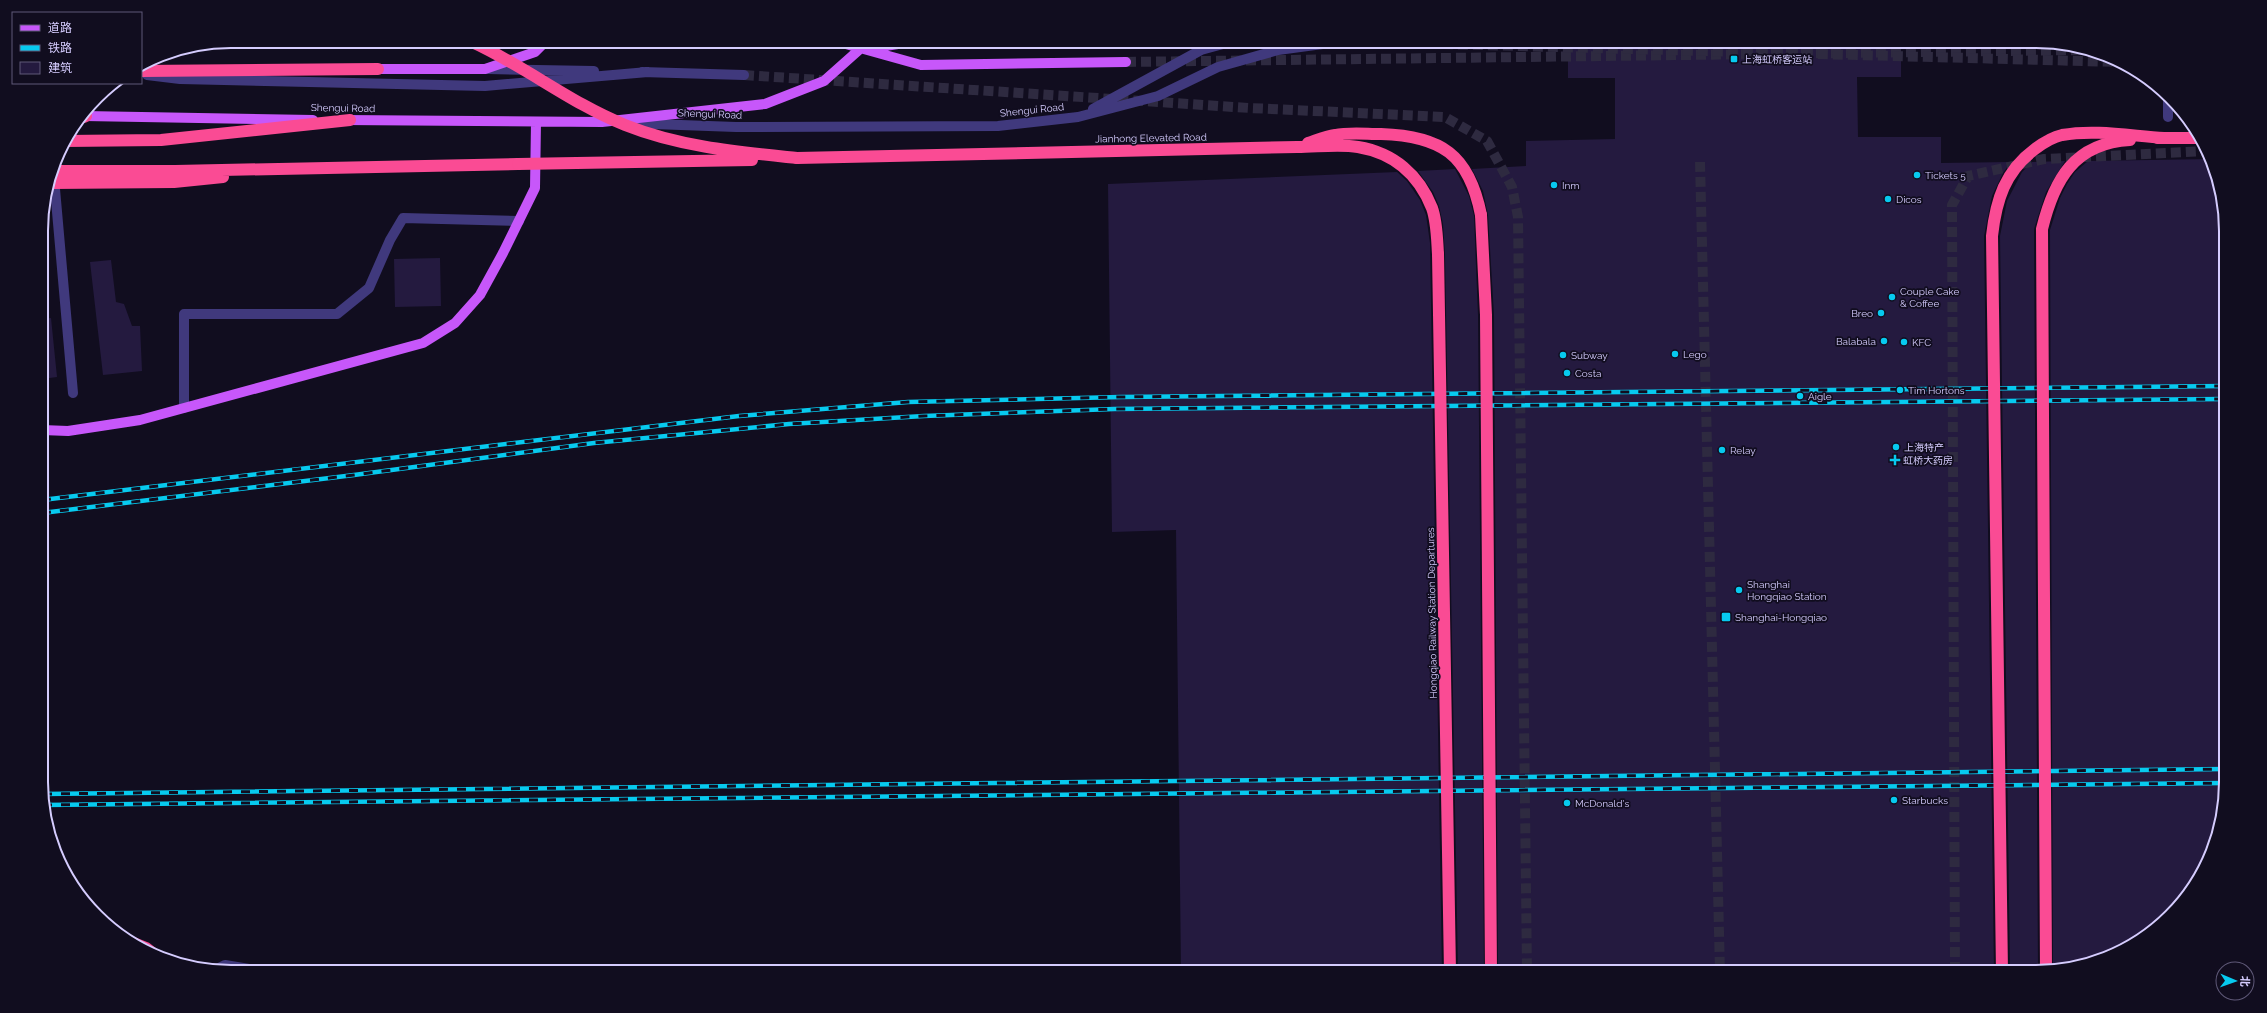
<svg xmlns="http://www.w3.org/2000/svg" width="2267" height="1013" font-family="Raleway,'Noto Sans SC',sans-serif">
  <rect width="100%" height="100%" fill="#110d1f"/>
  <!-- building -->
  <path fill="#241a3f" d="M1568,41h333v36h-44l1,60h83v26l70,-1 -8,11 -11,23 -8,40 10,736h-496l-4,-657 -6,-100 -5,-24 -11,-22 54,-3v-25l89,-2v-61h-47z
    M2212,159l12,48 2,575 -14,72 -25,43 -36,36 -54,29 -44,8 -3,-740 10,-32 7,-14 8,-12 13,-11z
    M2065,161l-19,31 -12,37 4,743h-28l-10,-736 7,-35 15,-29 10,-10z
    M1455,169l14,27 5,20 4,99 6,657h-26l-13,-718 -2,-30 -4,-18 -6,-14 -15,-21z
    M1397,172l10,9 13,19 6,15 4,28 12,729h-261l-5,-442 -64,2 -4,-348z
    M440,258l1,48 -46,1 -1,-48z
    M111,260l5,42 8,2 8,22h8l2,45 -39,4 -13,-113z
    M51,318l6,59 -15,2v-60z"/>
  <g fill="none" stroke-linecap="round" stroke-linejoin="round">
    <!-- minor-tunnel -->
    <path stroke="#2e2a40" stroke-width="10" stroke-dasharray="10 5" stroke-linecap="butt" d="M1126,62l955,-12
      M744,75l506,33 195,9 42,24 25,46 6,30 9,755
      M1700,162l20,810
      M1955,972l-3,-767 16,-29 76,-17 163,-8"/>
    <!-- major-tunnel -->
    <path stroke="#2e2a40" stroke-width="10" stroke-dasharray="10 5" stroke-linecap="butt" d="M1443,44l676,18"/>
    <!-- minor -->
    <path stroke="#40397d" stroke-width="10" d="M860,49l14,-8
      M488,69l106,2
      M642,72l102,3
      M147,75l33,4 305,7 163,-14
      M1093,109l108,-59 33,-9
      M2168,117v-20
      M625,123l111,4 262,-1 80,-9 80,-21 60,-29 60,-17 52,-7 123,-2
      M49,190l6,-1 18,204
      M184,408v-94h153l32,-26 21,-48 13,-22 116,3
      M217,969l8,-4 42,7"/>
    <!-- major -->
    <path stroke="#c757fa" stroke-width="10" d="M835,41l86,24 205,-3
      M866,49l51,-8
      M378,69h107l50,-17 11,-11
      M84,116l229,4
      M343,120l259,2 163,-18 59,-23 36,-32
      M42,430l26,1 72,-11 283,-77 32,-20 25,-28 23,-42 32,-65 1,-66"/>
    <!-- highway -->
    <path stroke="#fa4b94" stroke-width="12" d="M141,71l237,-2
      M84,117l2,-1
      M65,141l96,-1 189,-20
      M1308,143c9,-3 18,-7 27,-8 14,-3 31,-1 46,-1 60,2 88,20 100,81
      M797,158l500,-11c20,0 42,-3 61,0 36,6 61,28 74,61 5,14 5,31 6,46
      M54,171h121l343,-7
      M51,183l123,-1 49,-5
      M131,942l15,6 13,10"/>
    <!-- rail casing -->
    <g stroke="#07caef" stroke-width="4.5">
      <path id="rail" d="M42,500l697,-84 169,-14 213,-5 1104,-11
        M42,513l312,-38 240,-32 195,-19 135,-8 190,-7 1111,-10
        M43,794l2183,-25
        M43,805l2183,-22"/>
    </g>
    <!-- rail -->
    <use href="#rail" stroke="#110d1f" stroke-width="3" stroke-dasharray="9" stroke-linecap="butt"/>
    <!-- highway-bridge -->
    <path stroke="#fa4b94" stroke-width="12" d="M470,41c54,24 100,62 155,84 55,22 114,27 172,33
      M2157,138h42
      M518,164l234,-4
      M1481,215l5,100 5,657
      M1438,254l12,718
      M2002,972l-10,-736c4,-36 13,-65 43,-87 8,-6 18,-12 27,-14 33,-6 69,1 102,3
      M2046,972l-4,-743c12,-49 32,-86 88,-89"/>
  </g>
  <!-- markers -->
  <g fill="#07caef" stroke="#110d1f" stroke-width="1.5">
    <rect x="1730" y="55" width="8" height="8" rx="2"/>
    <circle cx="1917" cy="175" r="4"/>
    <circle cx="1554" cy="185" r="4"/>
    <circle cx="1888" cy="199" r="4"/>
    <circle cx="1892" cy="297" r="4"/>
    <circle cx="1881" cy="313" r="4"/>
    <circle cx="1884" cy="341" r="4"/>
    <circle cx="1904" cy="342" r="4"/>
    <circle cx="1675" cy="354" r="4"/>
    <circle cx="1563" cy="355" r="4"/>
    <circle cx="1567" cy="373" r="4"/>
    <circle cx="1900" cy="390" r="4"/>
    <circle cx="1800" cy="396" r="4"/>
    <circle cx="1896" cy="447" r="4"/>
    <circle cx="1722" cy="450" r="4"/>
    <path d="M1893 454h4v4h4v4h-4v4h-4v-4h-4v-4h4z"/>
    <circle cx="1739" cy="590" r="4"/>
    <rect x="1721" y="612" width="10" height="10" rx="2"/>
    <circle cx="1894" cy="800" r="4"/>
    <circle cx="1567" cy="803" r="4"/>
  </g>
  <g text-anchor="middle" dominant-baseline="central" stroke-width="3.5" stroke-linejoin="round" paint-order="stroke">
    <!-- poi labels -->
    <g font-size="10" fill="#d5ccfe" stroke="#110d1f" text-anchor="start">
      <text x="1742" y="59">上海虹桥客运站</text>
      <text x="1925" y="175">Tickets 5</text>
      <text x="1562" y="185">Inm</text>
      <text x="1896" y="199">Dicos</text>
      <text x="1900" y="291">Couple Cake<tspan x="1900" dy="12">&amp; Coffee</tspan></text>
      <text x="1873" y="313" text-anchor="end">Breo</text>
      <text x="1876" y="341" text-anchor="end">Balabala</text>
      <text x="1912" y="342">KFC</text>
      <text x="1683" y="354">Lego</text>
      <text x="1571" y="355">Subway</text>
      <text x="1575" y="373">Costa</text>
      <text x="1908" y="390">Tim Hortons</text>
      <text x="1808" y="396">Aigle</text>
      <text x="1904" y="447">上海特产</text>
      <text x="1730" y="450">Relay</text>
      <text x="1903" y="460">虹桥大药房</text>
      <text x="1747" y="584">Shanghai<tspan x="1747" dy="12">Hongqiao Station</tspan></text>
      <text x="1735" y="617">Shanghai-Hongqiao</text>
      <text x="1902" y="800">Starbucks</text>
      <text x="1575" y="803">McDonald's</text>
    </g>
    <!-- street labels -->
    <g font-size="10" fill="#d5ccfe" stroke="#110d1f">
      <text transform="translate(343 108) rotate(1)">Shengui Road</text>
      <text transform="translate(1032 110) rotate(-6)">Shengui Road</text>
      <text transform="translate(710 114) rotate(2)">Shengui Road</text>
      <text transform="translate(1151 138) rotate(-1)">Jianhong Elevated Road</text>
      <text transform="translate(1432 613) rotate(-91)">Hongqiao Railway Station Departures</text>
    </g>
  </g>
  <!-- crop -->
  <path d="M0 0H2267V1013H0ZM231 48H2036A183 183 0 0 1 2219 231V782A183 183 0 0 1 2036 965H231A183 183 0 0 1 48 782V231A183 183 0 0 1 231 48Z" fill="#110d1f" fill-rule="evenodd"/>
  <path fill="none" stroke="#d5ccfe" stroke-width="2" d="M231 48H2036A183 183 0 0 1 2219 231V782A183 183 0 0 1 2036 965H231A183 183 0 0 1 48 782V231A183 183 0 0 1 231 48Z"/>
  <!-- legend -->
  <rect x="12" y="12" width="130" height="72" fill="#110d1f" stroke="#5f5978"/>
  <rect x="20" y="25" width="20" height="6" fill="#c757fa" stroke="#5f5978"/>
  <text x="48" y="32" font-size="12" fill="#d5ccfe">道路</text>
  <rect x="20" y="45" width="20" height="6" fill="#07caef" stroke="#5f5978"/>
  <text x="48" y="52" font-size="12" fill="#d5ccfe">铁路</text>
  <rect x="20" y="62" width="20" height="12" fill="#241a3f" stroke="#5f5978"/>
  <text x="48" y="72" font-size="12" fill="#d5ccfe">建筑</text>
  <!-- north arrow -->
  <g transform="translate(2235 981) rotate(92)"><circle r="19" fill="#110d1f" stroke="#5f5978"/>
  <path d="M0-3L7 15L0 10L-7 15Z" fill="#07caef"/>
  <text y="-6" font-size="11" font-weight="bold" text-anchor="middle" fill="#d5ccfe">北</text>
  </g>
</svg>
